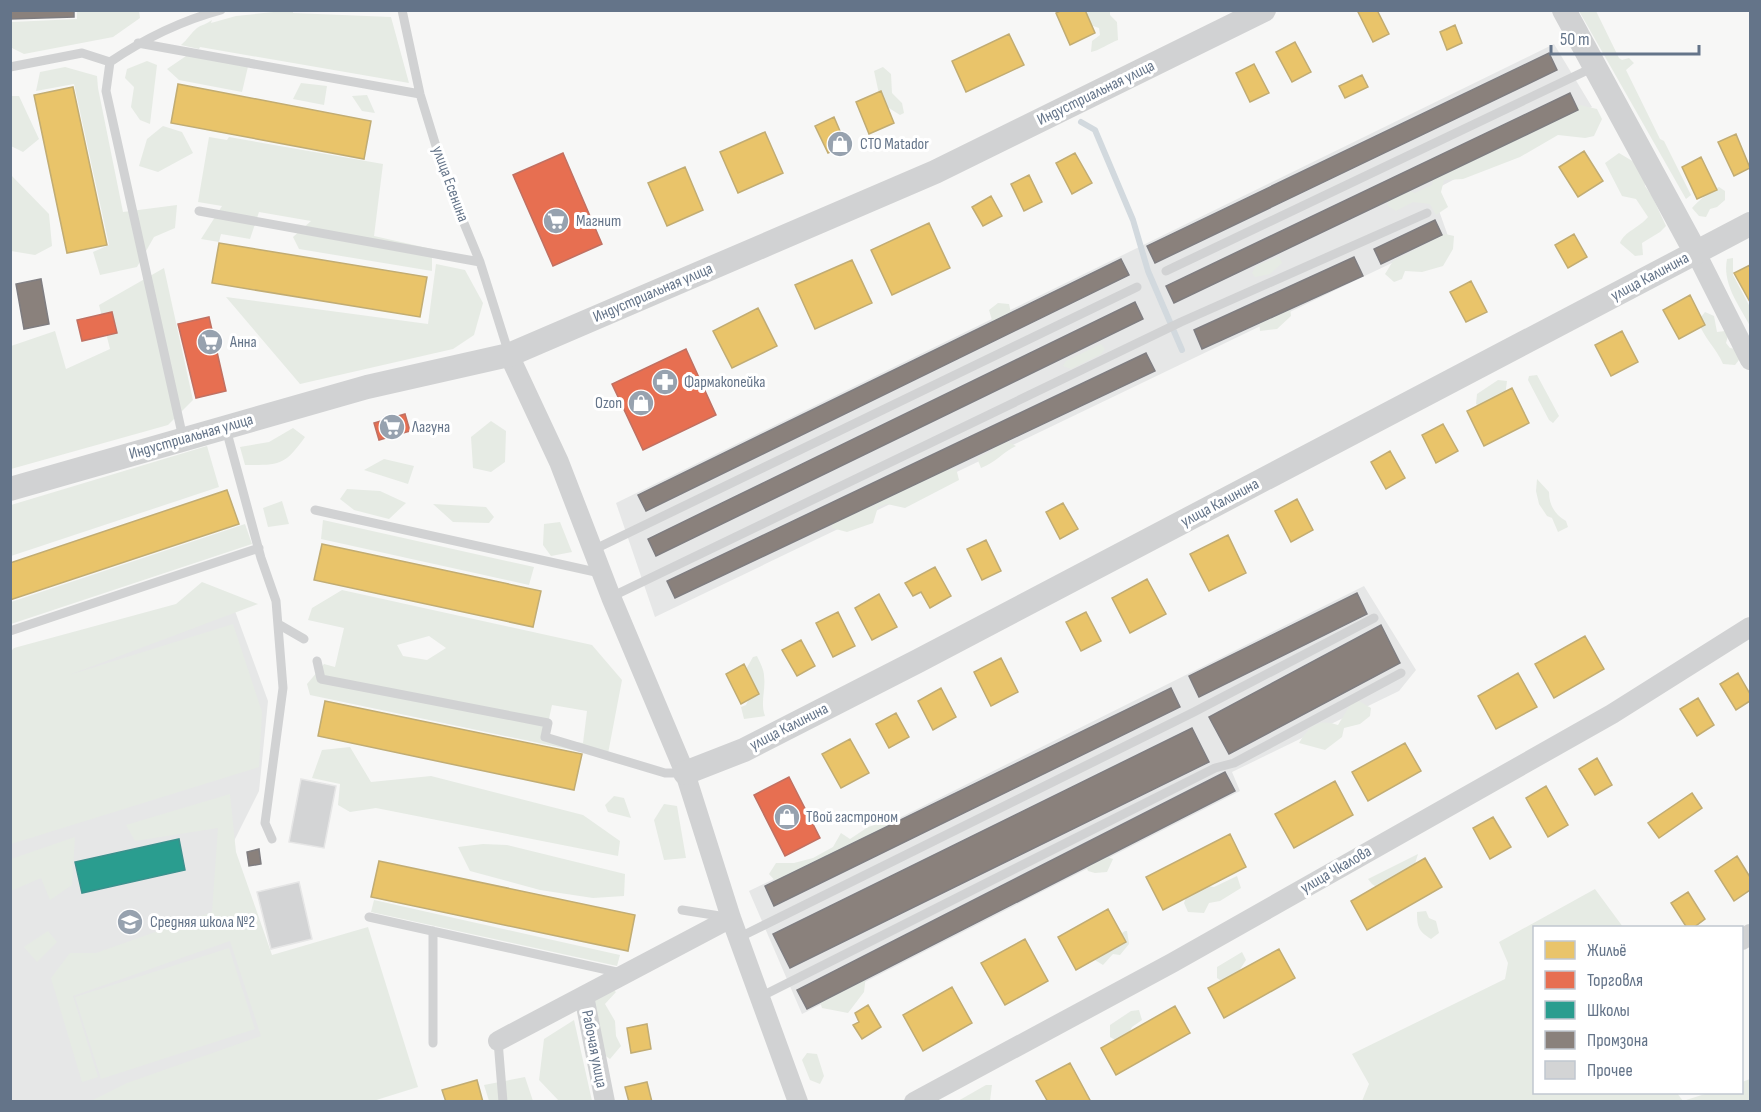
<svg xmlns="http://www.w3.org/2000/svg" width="1761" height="1112" font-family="'Sofia Sans Condensed',sans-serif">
  <rect width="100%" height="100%" fill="#f7f7f6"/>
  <!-- built -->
  <path fill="#e6e7e7" d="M1554,44l38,63 -160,84 16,45 -793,381 -39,-114z
    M1364,586l52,84 -17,21 -167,81 8,19 -438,223 -53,-123 92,-44z
    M235,611l33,90 -9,90 -29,58 59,217 -107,35h-171l-1,-416z"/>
  <!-- green -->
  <path fill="#e6ebe4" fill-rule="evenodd" d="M293,10v3l98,4 18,66 -209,-36 -1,2 -18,-4c6,-5 10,-12 16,-17 4,-3 10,-4 15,-8l-1,3 25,-7z
    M77,11h62l1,7 -27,19 -89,17 -12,-6v-26l65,-3z
    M1086,11h24v4l7,7 1,18c-8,3 -20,11 -27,12l1,-11 8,-6 -1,-7 -12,-4 -3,-7z
    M1579,11h17l23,47 3,2 7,-2 5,5 -8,7 34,69 4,2 27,54 -5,4z
    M186,56l64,2 -8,34 -63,-12 -12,-11z
    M147,61l10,4 -7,59 -10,-4 -9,-13 3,-20 -9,-9 2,-9z
    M65,67l32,9 1,12 25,124 54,-7 -2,23 -21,9 -17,30 -37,8 -7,-23 16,-7 -35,-161 -38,7 4,-19z
    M883,67l8,7 1,19 10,10 2,10 -4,2 -19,-12 -7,-32z
    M301,83l26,3 -3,19 -31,-6z
    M367,95l8,18 -13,-2 -10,-15z
    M11,96h8l20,43 -16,13 -12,-6z
    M1580,105l17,4 5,10 -8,17 -9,2 -27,-3 -38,22 -57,22 -19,1 -3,12 7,15 -12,8 -6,-11 -17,-2 -17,9 -8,-5 -1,-11 16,-7 12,5 17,-8 3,-12z
    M163,126l19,6 11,21 -35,19 -19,-6 8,-27z
    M209,137l18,3 2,-3 154,27 -9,72 58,13v22l-133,-22 -6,-12 18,-16 -52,-9 -9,27 -29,-5 -2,8 -18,-3 21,-33 -24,-4z
    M1619,153l25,15 1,18 7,10 14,30 -6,6 -18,11 1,12 -8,1 -15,-13c4,-11 20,-16 28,-26l-12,-18 -14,-3 -17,-33z
    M11,175l38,39 3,32 -17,9 -24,-4z
    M1719,187l6,4v9l-8,7 -7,2 -4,8 -7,-1 -7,-8c7,-8 18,-17 27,-21z
    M1445,234l9,2 -1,13 -10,17 -21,6 -17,-1 -3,8 -8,3 -9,-8 8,-13z
    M1279,256l3,7 -12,11 -15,3 -3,-4 4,-7z
    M1733,258v17l17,32v19c-11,-21 -28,-42 -23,-67z
    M436,264l29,6 18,33 -9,32 -21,14 -153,35 -74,-87 202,27z
    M164,268l29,132 -25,25 -157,44v-123l44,-15 11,38 44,-20 -11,-44z
    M998,303l11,1 3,14 -18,9 -5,-17z
    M1290,307l1,9 -14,13 -17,2 -1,-12z
    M1705,312l9,4 3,16 8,-1 3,5 -2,7 4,5 6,1 3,11 -4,5 -12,-1c-6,-15 -20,-27 -25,-43z
    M1101,344l4,5 -4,5 -30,15 -8,-3 3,-5z
    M1537,375l22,41 -6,7 -4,-3 -21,-40 1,-4z
    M1498,380l9,1 -2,15 -24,11 -5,-3 1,-10z
    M491,421l15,10 -1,31 -14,10 -18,-4 -2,-31z
    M293,428l12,9c-21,29 -25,28 -60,28l-5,-18 29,-5z
    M1006,435l4,8 6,3c-13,6 -21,17 -35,22l-4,-10 16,-8v-10z
    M207,446l12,41 -208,69v-51z
    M384,459l30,7 -6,18 -44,-14z
    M956,468l3,12 -54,28 -18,-4 -9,3 -5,16 -26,9 -15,-4v-9l31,-15 11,3 6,-15 48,-18z
    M1537,479l12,13c0,13 6,23 17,29l2,6 -10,5 -6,-14 -5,-2 -8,-12 -3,-13z
    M347,489l33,2 26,12 -17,16 -35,-9 -14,-11z
    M282,501l7,23 -21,3 -5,-19z
    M433,504l53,3 8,10 -5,6 -36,-1z
    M323,520l211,47 -5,18 -208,-46z
    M560,522l12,30 -21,4 -8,-11 1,-21z
    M245,524l7,20 -241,80v-22z
    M202,582l56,22 -189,71 164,-51 29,88 -3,55 -248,77v-193l3,-3 162,-44z
    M342,590l250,55 30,35 -15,79 -25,-7 -272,-57 -3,-11 17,-20 11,3 9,-39 -36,-8 4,-12zM429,636l17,12 -19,12 -24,-4 -6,-11zM552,705l35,6 -4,32 -38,-6z
    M757,656c3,7 7,13 7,20 2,14 -4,26 1,40l-21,3 -3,-12 5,-2 6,-13 -7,-21 8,-14z
    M1359,701l12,7 -1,8 -10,8 -16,4 -2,9 -17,13 -26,-7c10,-17 19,-25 39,-18l14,-23z
    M350,747l21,35 60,-6 152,39 37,26 -2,15 -242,-48 -26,4 -12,-7 2,-21 -28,-6 10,-28z
    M230,794l6,58 36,103 96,-28 50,160 -48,15 -279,-1 36,-18 134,-47 -31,-95 -157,55 25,81 -16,5 -31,-104 19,-25h26l116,-41 6,-84 -83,13 -9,-16z
    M614,796l10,2 7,20 -23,-6 -3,-7z
    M664,804l13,2 9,52 -22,2 -10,-40z
    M887,821l-1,17 -108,46 -9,-10 7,-11h18l19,-5 20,-11 8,-14 9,6 18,-12z
    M75,837l-3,48 -22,15 -9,-22 -30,13v-32z
    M483,844l24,1 118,29 -1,22 -31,2 -53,-8 -70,-19 -12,-24z
    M1418,854l-8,26 -29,10 -9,-6 -4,-5z
    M1105,856l8,3 -6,13 -12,1 -7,-2 -3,-7z
    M1237,876l4,12 -21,13 -11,2 -5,10 -16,-1 -4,-9 4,-11 12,-7 14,2z
    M1595,889l28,38 -89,1v164l143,1 6,8 25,-8 34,-1v-10l8,-3v22h-388l7,-17 -17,-30 153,-75 3,-16 -9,-21z
    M374,900l246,55 -3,11 -246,-54z
    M1426,911l3,7 7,3 3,12 -8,6c-13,-8 -14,-13 -14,-27z
    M48,931l9,11 -20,20 -13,-15z
    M1125,931h2l2,13 -9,11 -7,-1 -10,11 -13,-8z
    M229,948l26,81 -154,50 -26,-82z
    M1242,952l4,8 -9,14 -14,8 -6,-4v-11z
    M866,975l-2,17 -16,21 -26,-5 -4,-12z
    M612,989l4,3 -11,12 10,17 1,15 5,10 -11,13 -10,-7 -9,-57z
    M1139,1010l3,10 -10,7 -7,14 -6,1 -9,-5v-12l21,-14z
    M574,1020l18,81h-33l-20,-21 5,-41z
    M807,1053l10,1 7,22 -4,8 -10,-4 -8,-20z
    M525,1077l8,24h-44l-5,-16z
    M986,1085h6l-2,16h-32z"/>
  <!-- homes -->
  <path fill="#e9c46a" stroke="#c1ac73" stroke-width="1.5" d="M1062,10h23l10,23 -25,12 -14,-32z
    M1360,10h17l12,24 -16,8 -15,-30z
    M1455,25l7,18 -15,7 -7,-18z
    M1009,34l15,31 -58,27 -14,-31z
    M1295,42l16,30 -19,10 -16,-30z
    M1254,64l15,29 -19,9 -14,-29z
    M1362,75l6,12 -23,11 -6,-12z
    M178,84l193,37 -7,38 -193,-36z
    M73,87l34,158 -40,8 -33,-158z
    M881,91l13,32 -25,11 -13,-32z
    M834,117l12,28 -18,8 -13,-27z
    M765,132l18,41 -45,20 -18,-41z
    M1736,134l14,34 -16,8 -16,-34z
    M1584,151l19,30 -25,16 -19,-30z
    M1075,153l17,30 -20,11 -16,-31z
    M1701,157l16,33 -20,9 -15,-32z
    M685,167l18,43 -36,16 -19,-43z
    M1029,175l13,27 -18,9 -13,-27z
    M991,196l11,20 -19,10 -11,-19z
    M929,223l21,45 -58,27 -21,-45z
    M1574,234l13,23 -19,11 -13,-23z
    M219,243l208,34 -7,40 -208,-34z
    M852,260l20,43 -57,26 -20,-44z
    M1750,265v37l-16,-29z
    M1471,281l16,31 -21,10 -16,-30z
    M1690,295l15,30 -26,14 -16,-29z
    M758,308l19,38 -45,22 -19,-37z
    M1622,331l16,31 -27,14 -16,-31z
    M1512,388l17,35 -45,23 -17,-35z
    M1443,424l15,27 -22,12 -14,-28z
    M1390,451l15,27 -19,11 -15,-27z
    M227,490l12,34 -229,76v-37z
    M1297,499l16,31 -22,12 -16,-31z
    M1063,503l15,26 -18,10 -14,-27z
    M1228,535l18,38 -37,18 -19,-37z
    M986,540l15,31 -19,9 -15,-31z
    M322,544l219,47 -8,36 -219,-47z
    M935,567l16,29 -21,12 -9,-16 -8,4 -8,-13z
    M1147,579l19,35 -36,19 -18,-35z
    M879,594l18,33 -25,13 -17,-32z
    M838,612l17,34 -22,11 -17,-34z
    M1086,612l15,29 -20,10 -15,-29z
    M1585,636l19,33 -50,29 -19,-34z
    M801,640l14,26 -18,10 -15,-26z
    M1001,658l17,34 -27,14 -17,-34z
    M744,664l15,30 -18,10 -15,-30z
    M1518,673l19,34 -41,22 -18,-33z
    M1738,673l12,21v7l-14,9 -16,-26z
    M941,688l15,29 -23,13 -15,-29z
    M1698,698l16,27 -17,11 -17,-27z
    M325,701l257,53 -8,36 -256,-54z
    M896,713l13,24 -20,11 -13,-24z
    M850,739l19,34 -28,15 -19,-34z
    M1405,743l16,28 -53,30 -16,-29z
    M1597,758l15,27 -17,10 -16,-26z
    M1335,781l18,34 -59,33 -19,-34z
    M1546,786l22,39 -20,12 -22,-39z
    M1692,793l10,15 -43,30 -11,-15z
    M1493,817l18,30 -21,12 -17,-31z
    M1230,834l16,33 -83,43 -17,-33z
    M1737,856l13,21v13l-16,11 -19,-30z
    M1425,858l17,29 -75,43 -16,-29z
    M379,861l256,54 -7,36 -257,-54z
    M1688,892l17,27 -12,9h-6l-16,-25z
    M1108,909l18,33 -50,28 -18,-33z
    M1025,939l23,42 -43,24 -24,-42z
    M1279,949l16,29 -71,40 -16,-30z
    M952,987l20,36 -49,28 -20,-36z
    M868,1005l13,22 -19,12 -9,-14 6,-3 -4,-9z
    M1175,1006l15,27 -74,42 -15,-27z
    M647,1024l4,25 -20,4 -4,-25z
    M1070,1063l21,39h-43l-12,-21z
    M477,1080l6,22h-37l-4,-12z
    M647,1082l5,20h-23l-4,-15z"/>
  <!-- shops -->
  <path fill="#e76f51" stroke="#c07062" stroke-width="1.5" d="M563,153l39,91 -49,22 -40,-91z
    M112,312l5,21 -35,8 -5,-21z
    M209,317l17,74 -30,7 -18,-74z
    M686,349l30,66 -73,35 -31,-66z
    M405,414l5,17 -31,9 -5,-17z
    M789,777l31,61 -35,18 -31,-61z"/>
  <!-- schools -->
  <path fill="#2a9d8f" stroke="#3b918d" stroke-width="1.5" d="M179,839l6,31 -103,23 -7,-31z"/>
  <!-- industry -->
  <path fill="#8a817c" stroke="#7f7d80" stroke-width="1.5" d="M10,10h64v7l-64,2z
    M1549,53l8,17 -402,193 -8,-17z
    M1570,93l8,17 -404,193 -8,-17z
    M1435,220l7,15 -61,29 -7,-15z
    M1354,257l9,19 -161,73 -8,-19z
    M1121,259l8,16 -483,236 -8,-16z
    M41,279l8,45 -25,5 -8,-45z
    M1135,302l8,17 -487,237 -8,-17z
    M1146,353l9,18 -480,227 -8,-17z
    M1357,593l10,21 -168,83 -10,-21z
    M1381,625l19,38 -171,91 -20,-37z
    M1171,688l9,19 -406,199 -9,-20z
    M1192,728l17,34 -419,206 -17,-34z
    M1225,772l10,19 -428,218 -10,-19z
    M259,849l2,15 -12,2 -2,-14z"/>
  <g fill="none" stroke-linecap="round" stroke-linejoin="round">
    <!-- stream -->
    <path stroke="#d2d9de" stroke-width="6" d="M1081,122l14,8 38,90 15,51 34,79"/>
  </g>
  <!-- building -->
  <path fill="#d3d4d5" stroke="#e6e6e6" stroke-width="1.5" d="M301,779l35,7 -12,62 -35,-6z
    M299,882l13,57 -41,10 -14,-57z"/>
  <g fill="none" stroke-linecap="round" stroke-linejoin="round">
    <!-- service -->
    <path stroke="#d1d2d3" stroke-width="9" d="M402,10l18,84 27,88 33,80 29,92
      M138,43l282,51
      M110,62l-4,29 77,347
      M10,67l72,-14 28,9c34,-23 70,-41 111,-52
      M199,211l281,51
      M1166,271l428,-204
      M226,429l35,129 15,43 7,87 -18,135 7,16
      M315,510l285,63
      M593,550l544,-263
      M611,597l570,-275 246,-109
      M278,624l26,15
      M10,631l249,-83
      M317,661l4,18 227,44 -3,14 120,36h19
      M682,910l44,7
      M369,917l252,56
      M738,938l456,-226 180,-94
      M760,997l455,-229 19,-5 167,-90
      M498,1041l5,61
      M433,1043v-112"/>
    <!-- minor -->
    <path stroke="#d1d2d3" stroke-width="20" d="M1696,253l54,107
      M509,355l50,107 52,135 74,176 46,145 67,184
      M1742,940l8,-6
      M584,996l21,106
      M498,1041l233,-123
      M914,1102l258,-139 440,-249 138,-87"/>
    <!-- tertiary -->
    <path stroke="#d1d2d3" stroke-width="24" d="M1564,10l132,243
      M10,489l357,-102 142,-32 426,-183 329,-162
      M685,773l59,-23 174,-89 832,-437"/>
  </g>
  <!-- icons -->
  <defs>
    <g id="shop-disc" transform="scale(1.35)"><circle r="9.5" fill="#97a2af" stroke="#fff"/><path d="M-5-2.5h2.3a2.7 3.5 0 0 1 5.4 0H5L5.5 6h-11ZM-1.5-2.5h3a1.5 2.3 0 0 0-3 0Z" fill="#fff"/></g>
    <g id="supermarket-disc" transform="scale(1.35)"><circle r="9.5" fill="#97a2af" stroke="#fff"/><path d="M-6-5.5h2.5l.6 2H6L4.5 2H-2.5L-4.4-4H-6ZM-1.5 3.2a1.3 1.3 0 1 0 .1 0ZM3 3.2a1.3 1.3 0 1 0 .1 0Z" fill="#fff"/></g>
    <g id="pharmacy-disc" transform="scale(1.35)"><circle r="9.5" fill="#97a2af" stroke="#fff"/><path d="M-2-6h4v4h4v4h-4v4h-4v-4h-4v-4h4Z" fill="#fff"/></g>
    <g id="school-disc" transform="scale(1.35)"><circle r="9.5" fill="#97a2af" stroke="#fff"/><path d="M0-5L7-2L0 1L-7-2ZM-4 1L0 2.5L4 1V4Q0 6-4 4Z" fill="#fff"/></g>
  </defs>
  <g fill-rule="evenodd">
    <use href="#shop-disc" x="840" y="144"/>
    <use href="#supermarket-disc" x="556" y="221"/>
    <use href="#supermarket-disc" x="210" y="342"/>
    <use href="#pharmacy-disc" x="665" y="382"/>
    <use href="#shop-disc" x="641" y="403"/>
    <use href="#supermarket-disc" x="392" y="427"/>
    <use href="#shop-disc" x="787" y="817"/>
    <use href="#school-disc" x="130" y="922"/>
  </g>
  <g text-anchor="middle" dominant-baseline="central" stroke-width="6" stroke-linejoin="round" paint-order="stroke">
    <!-- street labels -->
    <g font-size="16" fill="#647489" stroke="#fff">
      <text transform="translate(1096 93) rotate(-26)">Индустриальная улица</text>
      <text transform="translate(450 184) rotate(70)">улица Есенина</text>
      <text transform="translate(1650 277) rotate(-28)">улица Калинина</text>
      <text transform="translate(653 293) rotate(-23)">Индустриальная улица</text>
      <text transform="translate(191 437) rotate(-16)">Индустриальная улица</text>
      <text transform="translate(1220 503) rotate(-28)">улица Калинина</text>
      <text transform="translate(789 727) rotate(-27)">улица Калинина</text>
      <text transform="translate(1336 870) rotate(-30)">улица Чкалова</text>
      <text transform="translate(594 1049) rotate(79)">Рабочая улица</text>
    </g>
    <!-- poi labels -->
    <g font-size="16" fill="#647489" stroke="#fff" text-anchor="start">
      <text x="860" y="144">СТО Matador</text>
      <text x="576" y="221">Магнит</text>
      <text x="230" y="342">Анна</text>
      <text x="684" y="382">Фармакопейка</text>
      <text x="622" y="403" text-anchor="end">Ozon</text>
      <text x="412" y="427">Лагуна</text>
      <text x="806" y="817">Твой гастроном</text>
      <text x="150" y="922">Средняя школа №2</text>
    </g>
  </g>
  <!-- border -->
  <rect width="1761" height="1112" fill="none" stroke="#647489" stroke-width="24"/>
  <!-- legend -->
  <rect x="1533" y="926" width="210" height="168" fill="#ffffff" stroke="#c1c7d0" stroke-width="1.5"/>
  <rect x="1545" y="941" width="30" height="18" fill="#e9c46a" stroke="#c1c7d0" stroke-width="1.5"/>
  <text x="1587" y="956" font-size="18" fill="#647489">Жильё</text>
  <rect x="1545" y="971" width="30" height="18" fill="#e76f51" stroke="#c1c7d0" stroke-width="1.5"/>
  <text x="1587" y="986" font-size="18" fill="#647489">Торговля</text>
  <rect x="1545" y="1001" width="30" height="18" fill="#2a9d8f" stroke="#c1c7d0" stroke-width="1.5"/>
  <text x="1587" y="1016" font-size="18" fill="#647489">Школы</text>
  <rect x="1545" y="1031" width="30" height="18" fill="#8a817c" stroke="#c1c7d0" stroke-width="1.5"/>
  <text x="1587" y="1046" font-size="18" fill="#647489">Промзона</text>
  <rect x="1545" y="1061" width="30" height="18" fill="#d3d4d5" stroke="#c1c7d0" stroke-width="1.5"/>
  <text x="1587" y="1076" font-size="18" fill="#647489">Прочее</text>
  <!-- scale -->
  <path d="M1551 45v9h148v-9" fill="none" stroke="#647489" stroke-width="3"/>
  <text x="1560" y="45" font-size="18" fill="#647489" stroke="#ffffff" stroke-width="4.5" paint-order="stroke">50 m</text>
</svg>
